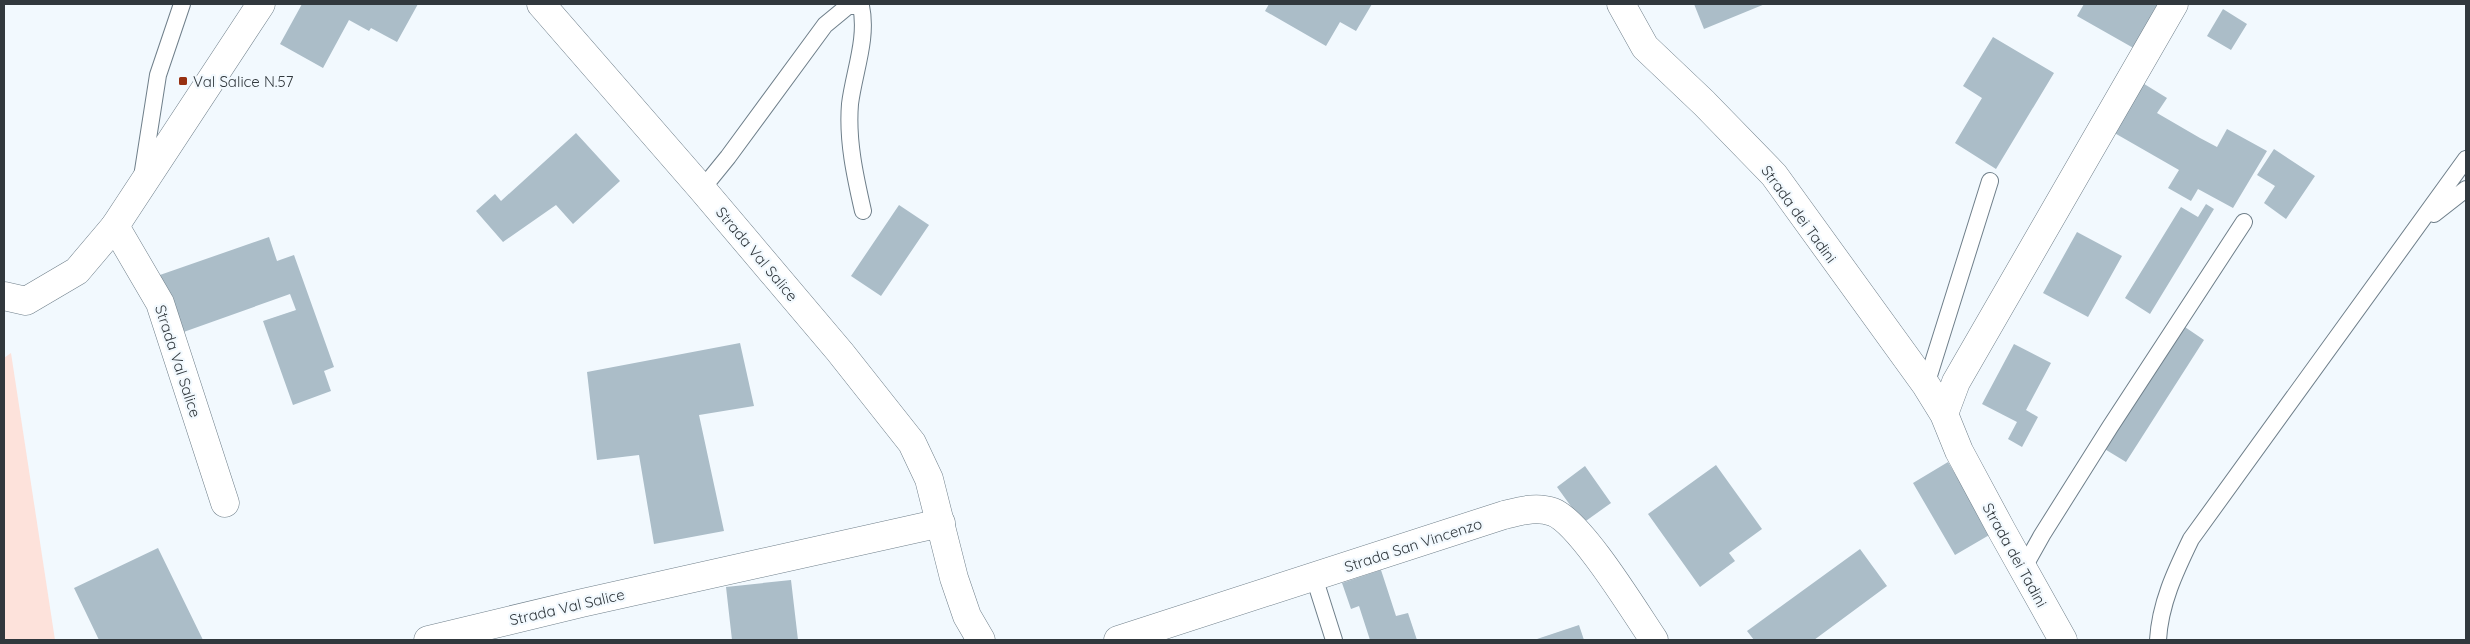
<svg xmlns="http://www.w3.org/2000/svg" width="2470" height="644" font-family="Quicksand,sans-serif">
  <rect width="100%" height="100%" fill="#f2f9fe"/>
  <!-- green -->
  <path fill="#fde2db" d="M11,353l44,287h-51v-282z"/>
  <!-- building -->
  <path fill="#abbdc8" d="M302,4h116l-21,38 -26,-14 -2,3 -20,-11 -26,48 -43,-24z
    M1269,4h103l-16,27 -16,-9 -14,24 -61,-35z
    M1694,4h71l-61,25z
    M2084,4h88l-28,50 -67,-38z
    M2223,9l24,15 -16,26 -24,-14z
    M1993,37l61,36 -58,96 -41,-26 27,-45 -19,-12z
    M2141,82l26,16 -10,15 43,25 17,9 10,-18 40,22 -34,57 -35,-19 -7,12 -23,-13 11,-18 -68,-39z
    M576,133l44,48 -47,43 -17,-19 -53,37 -27,-31 19,-17 6,7z
    M2274,149l41,27 -29,43 -22,-16 11,-17 -18,-11z
    M2206,204l8,5 -64,105 -25,-16 56,-91 17,10z
    M899,205l30,20 -48,71 -30,-20z
    M2077,232l45,24 -34,61 -45,-24z
    M269,237l8,24 17,-6 40,112 -10,4 7,20 -38,14 -30,-84 33,-11 -6,-16 -112,40 -21,-58z
    M2182,325l22,15 -78,122 -23,-14z
    M740,343l14,63 -55,9 25,116 -70,13 -15,-89 -42,5 -10,-88z
    M2014,344l37,19 -25,47 12,7 -16,30 -14,-8 9,-17 -35,-18z
    M1948,462l43,72 -36,21 -42,-72z
    M1716,465l46,64 -33,24 6,8 -35,26 -52,-73z
    M1585,466l26,37 -28,20 -26,-36z
    M158,548l45,92h-104l-25,-52z
    M1860,549l27,37 -73,54h-60l-7,-9z
    M1381,570l15,46 12,-3 9,27h-47l-11,-34 -8,3 -9,-26z
    M791,580l7,60h-66l-6,-53z
    M1579,625l5,15h-50z"/>
  <g fill="none" stroke-linecap="round" stroke-linejoin="round">
    <!-- service casing -->
    <g stroke="#6f7f8a" stroke-width="18">
      <path id="service" d="M848,6h13c7,32 -7,66 -11,98 -3,36 5,72 13,107
        M142,177l16,-102 24,-71
        M702,189l26,-32 97,-132 23,-19 -1,-2
        M2434,214l32,-25
        M1926,385l64,-204
        M2023,569l19,-34 68,-108 134,-205
        M1314,577l20,63
        M2158,640c2,-36 17,-68 33,-101l275,-380"/>
    </g>
    <!-- minor casing -->
    <g stroke="#6f7f8a" stroke-width="29">
      <path id="minor" d="M1621,4l24,43 59,56 70,72 152,210 18,29 15,37 43,80 61,109
        M115,226l45,77 65,200
        M1944,414l12,-32 218,-378
        M428,640l154,-37 359,-80
        M1118,640l386,-125c17,-4 32,-9 49,-3 28,11 82,100 101,128"/>
    </g>
    <!-- tertiary casing -->
    <g stroke="#6f7f8a" stroke-width="29">
      <path id="tertiary" d="M541,4l161,185 138,163 72,91 17,36 25,99 13,38 14,24
        M4,296l22,5 51,-30 38,-45 146,-222"/>
    </g>
    <!-- service -->
    <use href="#service" stroke="#fff" stroke-width="16"/>
    <!-- minor -->
    <use href="#minor" stroke="#fff" stroke-width="28"/>
    <!-- tertiary -->
    <use href="#tertiary" stroke="#fff" stroke-width="28"/>
  </g>
  <!-- markers -->
  <rect fill="#973011" stroke="#f2f9fe" stroke-width="2" x="178" y="76" width="10" height="10" rx="2.5"/>
  <g text-anchor="middle" dominant-baseline="central" stroke-width="4.5" stroke-linejoin="round" paint-order="stroke">
    <!-- poi labels -->
    <g font-size="15" fill="#31383d" stroke="#f2f9fe" text-anchor="start">
      <text x="193" y="81">Val Salice N.57</text>
    </g>
    <!-- street labels -->
    <g font-size="15" fill="#31383d" stroke="#f2f9fe">
      <text transform="translate(1799 214) rotate(54)">Strada dei Tadini</text>
      <text transform="translate(757 254) rotate(50)">Strada Val Salice</text>
      <text transform="translate(178 361) rotate(72)">Strada Val Salice</text>
      <text transform="translate(1413 545) rotate(-18)">Strada San Vincenzo</text>
      <text transform="translate(2015 555) rotate(61)">Strada dei Tadini</text>
      <text transform="translate(567 607) rotate(-13)">Strada Val Salice</text>
    </g>
  </g>
  <!-- border -->
  <rect width="2470" height="644" fill="none" stroke="#31383d" stroke-width="10"/>
</svg>
